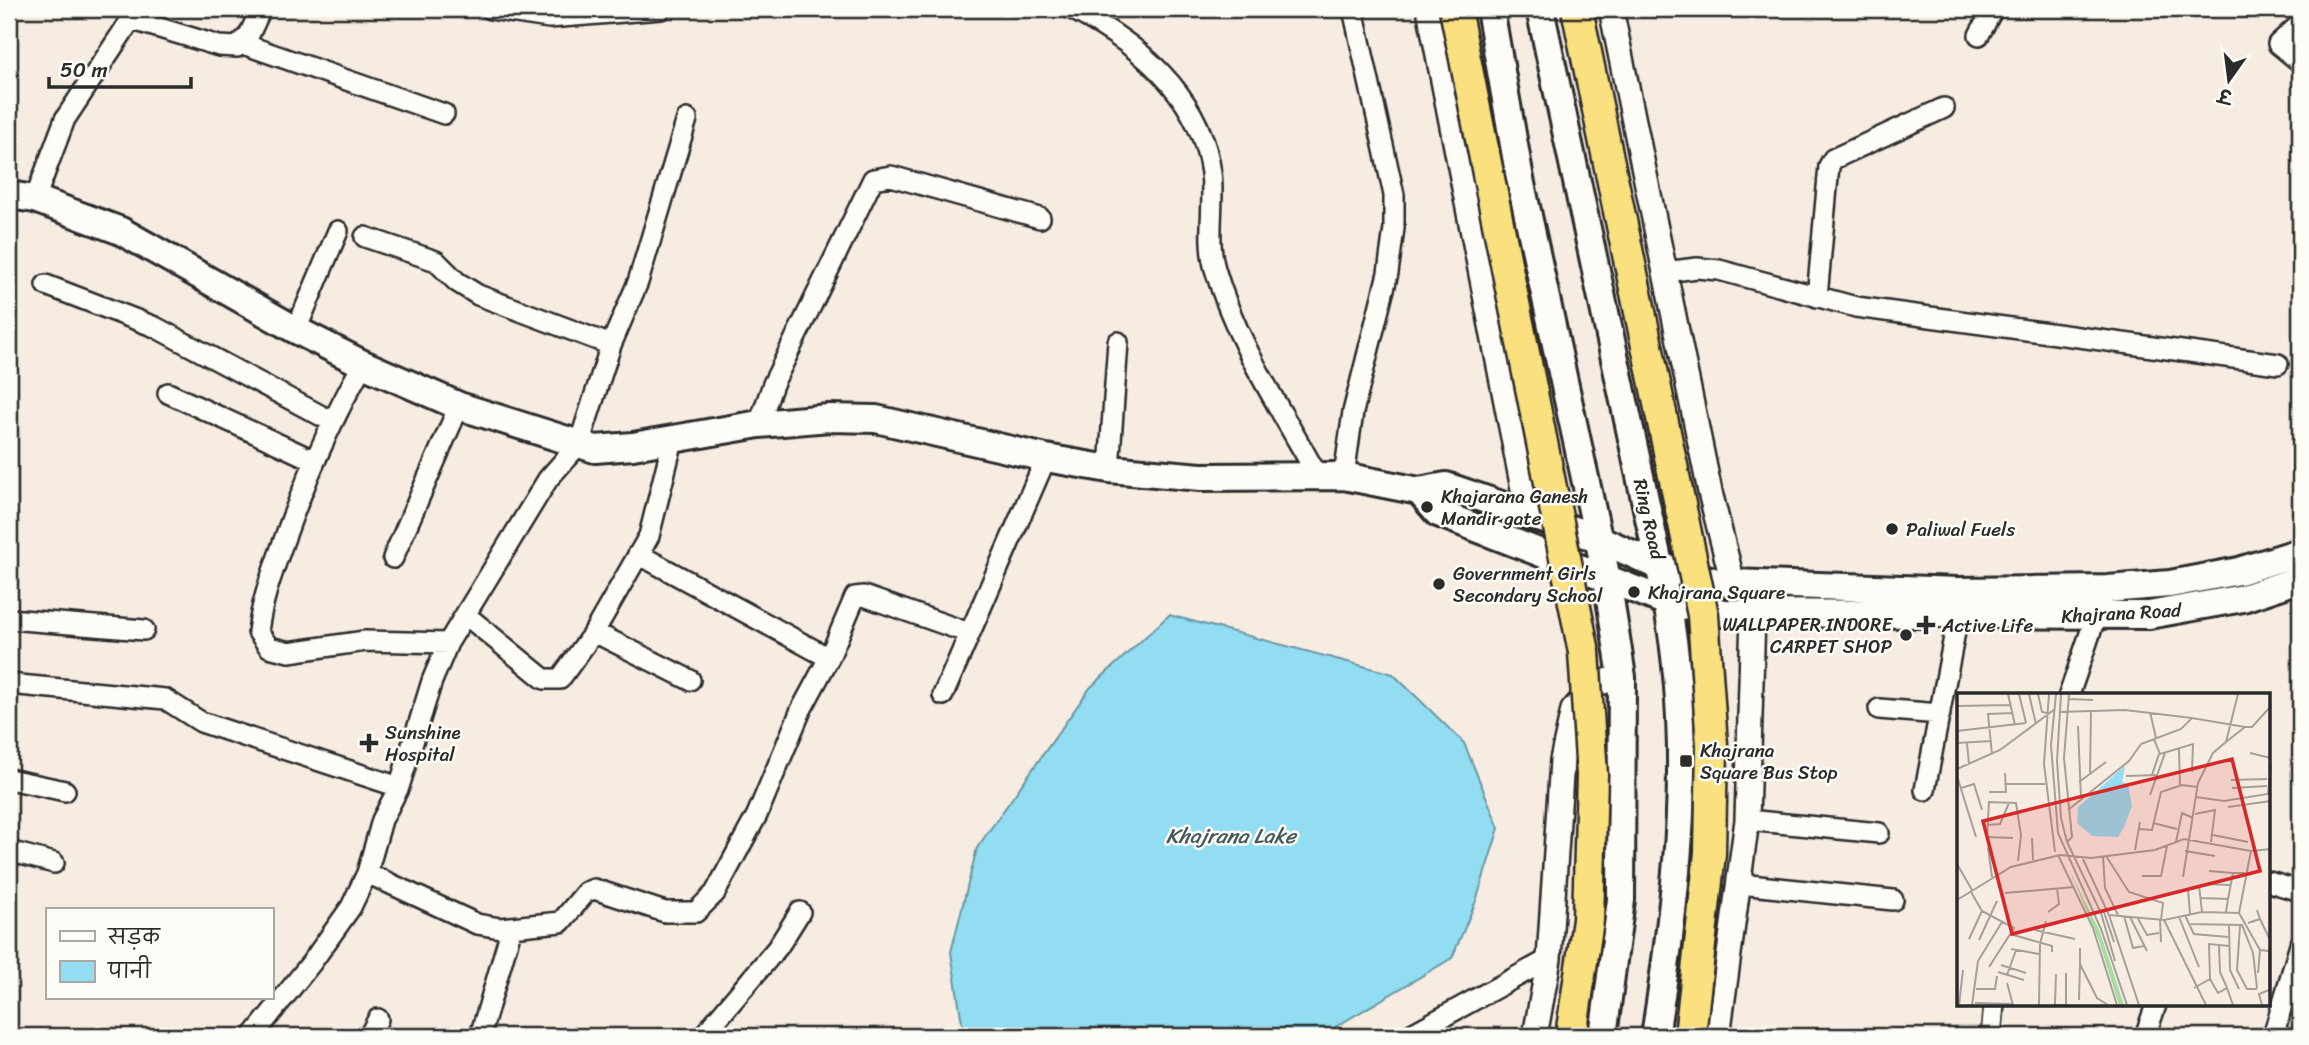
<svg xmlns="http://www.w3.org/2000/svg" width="2309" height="1045" font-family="Sriracha,'Playpen Sans Deva',sans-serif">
  <rect width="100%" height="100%" fill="#f6ece2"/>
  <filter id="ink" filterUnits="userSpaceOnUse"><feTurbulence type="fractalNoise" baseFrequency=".0143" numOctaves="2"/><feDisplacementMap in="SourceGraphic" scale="14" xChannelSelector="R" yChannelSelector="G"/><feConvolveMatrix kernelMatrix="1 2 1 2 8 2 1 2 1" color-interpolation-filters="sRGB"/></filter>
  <g filter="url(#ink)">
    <!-- water -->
    <path fill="#92ddf2" stroke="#6996a2" stroke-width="2" d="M1169,615l224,59 71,69 35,85 -23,73 -24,57 -132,78h-356l-13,-84 26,-104 113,-160z"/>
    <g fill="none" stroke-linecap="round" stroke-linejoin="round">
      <!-- minor casing -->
      <g stroke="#2b2b2b" stroke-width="24">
        <path id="minor" d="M490,9l59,9 112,-9
          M1072,9c65,34 129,86 139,164 4,31 -5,66 4,96 21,73 65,139 102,206
          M133,20l86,26 18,1 12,-12 12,-26
          M2300,24l-22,20 22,18
          M1979,35l14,-26
          M243,44l201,70
          M35,199l30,-80 73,-110
          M365,237l71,24 21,21 21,13 133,50
          M1665,272l32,-4 22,2 137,37 422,57
          M46,285l109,42 176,94
          M1817,297l12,-131 4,-7 111,-51
          M296,330l42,-99
          M363,364c-32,57 -57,114 -79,176 -11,31 -22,59 -26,92l11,15 20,5 76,-11 83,2
          M168,393l145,67
          M759,424l14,-40 100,-205 18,-3 149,42
          M1109,469l9,-127
          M1344,476l9,-64 35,-139 6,-45v-33l-41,-186
          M638,554l191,104
          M393,558l66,-152
          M467,616l77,63h16l34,-47 55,-96 24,-96
          M9,619l135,11
          M594,632l96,48
          M9,684l156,15 36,23 198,65
          M943,695l103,-237
          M2069,695l27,-79
          M1879,709l61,5
          M9,779l56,12
          M1925,790l33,-174v-14
          M1747,820l132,13
          M9,851l45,12
          M367,873l110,51 23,4 61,-6 25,-30 8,-3 71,23h31l19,-19 42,-78 44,-105 28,-52 26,-61 9,-1 105,37
          M2269,882l31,9
          M1740,884l153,16
          M253,1036l59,-74 39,-55 16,-34 15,-53 17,-33 33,-106 16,-38 100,-164 31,-35 32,-99 27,-63 49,-163
          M369,1036l9,-17
          M480,1036l32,-109
          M703,1036l75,-89 22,-35
          M1408,1036l141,-77
          M1991,1036l3,-31
          M2145,1036l11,-31
          M2273,1036l27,-91"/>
      </g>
      <!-- tertiary casing -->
      <g stroke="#2b2b2b" stroke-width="28">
        <path id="tertiary" d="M1429,9l99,505
          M1611,9l99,483 23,91
          M1535,1036l14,-77 13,-199 11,-50 22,-26 27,-7
          M1718,1036l29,-216 6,-206"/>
      </g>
      <!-- secondary casing -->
      <g stroke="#2b2b2b" stroke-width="32">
        <path id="secondary" d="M1490,9l30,170 87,400 15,98 -1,223 -18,136
          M1540,9l127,593c27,148 11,287 -12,434
          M9,195l26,4 86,32 175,99 67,34 96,42 136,43 38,-3 126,-22 70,-6 47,1 170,39 63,11 92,8 143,-1 75,15 27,-5 151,52 62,28 58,16 16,1 225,8 150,-2 62,-5 69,-13 61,-19
          M1419,491l19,22 229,89 58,11 424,2 94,-17 57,-19"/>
      </g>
      <!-- minor -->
      <use href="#minor" stroke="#fdfcf7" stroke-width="19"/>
      <!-- tertiary -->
      <use href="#tertiary" stroke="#fdfcf7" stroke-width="23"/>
      <!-- secondary -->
      <use href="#secondary" stroke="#fdfcf7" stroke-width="26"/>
      <!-- primary-bridge casing -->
      <g stroke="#2b2b2b" stroke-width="35" stroke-linecap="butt">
        <path id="primary-bridge" d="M1455,9l129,643 8,123 -4,145 -17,116
          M1577,9l126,606 9,130 -2,108 -20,183"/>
      </g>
      <!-- primary-bridge -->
      <use href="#primary-bridge" stroke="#fbe080" stroke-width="30"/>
    </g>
  </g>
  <!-- markers -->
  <g fill="#2b2b2b" stroke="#fdfcf7" stroke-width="2.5">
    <circle cx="1427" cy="507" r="7"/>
    <circle cx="1892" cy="529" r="7"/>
    <circle cx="1439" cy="584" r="7"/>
    <circle cx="1634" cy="592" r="7"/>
    <path d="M1922.5 614.5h7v7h7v7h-7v7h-7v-7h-7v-7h7z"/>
    <circle cx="1906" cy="635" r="7"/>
    <path d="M365.5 732.5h7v7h7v7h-7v7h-7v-7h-7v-7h7z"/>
    <rect x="1679" y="754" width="14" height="14" rx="3.5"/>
  </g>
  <g text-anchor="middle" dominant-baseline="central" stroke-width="5" stroke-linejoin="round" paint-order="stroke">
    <!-- poi labels -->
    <g font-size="19" fill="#2b2b2b" stroke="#fdfcf7" text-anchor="start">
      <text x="1441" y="496">Khajarana Ganesh<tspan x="1441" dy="22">Mandir gate</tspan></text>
      <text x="1906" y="529">Paliwal Fuels</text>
      <text x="1453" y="573">Government Girls<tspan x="1453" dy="22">Secondary School</tspan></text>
      <text x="1648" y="592">Khajrana Square</text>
      <text x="1892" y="624" text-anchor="end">WALLPAPER INDORE<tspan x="1892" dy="22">CARPET SHOP</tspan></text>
      <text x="1942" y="625">Active Life</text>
      <text x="385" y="732">Sunshine<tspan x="385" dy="22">Hospital</tspan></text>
      <text x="1700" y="750">Khajrana<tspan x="1700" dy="22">Square Bus Stop</tspan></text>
    </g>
    <!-- street labels -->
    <g font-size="19" fill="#2b2b2b" stroke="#fdfcf7">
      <text transform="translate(1649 519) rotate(77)">Ring Road</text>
      <text transform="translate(2121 613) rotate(-3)">Khajrana Road</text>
    </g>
    <!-- water labels -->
    <g font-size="21" font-style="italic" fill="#45585d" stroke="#fdfcf7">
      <text x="1231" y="836">Khajrana Lake</text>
    </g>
  </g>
  <!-- overview -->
  <g transform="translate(1957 693)">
    <rect width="313" height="313" fill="#f6ece2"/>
    <path d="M112,176l31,63 24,73h-5l-21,-67z" fill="#a8dda0"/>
    <path d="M168,73l-3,16 6,2 4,22 -8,21 -6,10 -26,-1 -15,-13 1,-16z" fill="#92ddf2"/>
    <path fill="none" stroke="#a59f99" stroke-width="2" d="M51,1l7,31M62,1l7,29M72,1l7,30M81,1l4,18 5,1M92,1l-5,70 11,88M99,1l-5,51 7,88 43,96 26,76M104,1l-4,67 4,57 6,24 34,71 14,48M281,1l-12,48 19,-15h7l19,-21M111,6l25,1M0,13l53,-1M102,19l66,-2 67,8M193,19l6,26M121,33l3,72M0,38l69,-8M197,46l6,15 33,-10 -1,28M0,50l34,-2M10,50l2,21M222,56l1,36M293,60l21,5M35,61l-4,-40 24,-1M0,76l43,-19 55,-41M133,82l1,-64M195,82l7,-21M0,83l19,61M169,83l32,-1M274,87l36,-1M122,89l27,-20M49,91h39M4,95l13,-4 8,26M275,95l35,-2M32,99h17l-1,-19M193,102l15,-42M239,104l28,4 44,-7 3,-29M271,114l43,-6M111,117l61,-49 12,-17 40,-15 11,-11 53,9M238,121l20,-4 -4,32M196,130l24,6M30,132l13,-1 9,-21M182,136l13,1 9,-38 21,-7 15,2M256,142l35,7M56,145l-26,-1 2,-35 27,1 5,32 -3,26M75,145l1,22M110,149l5,-5 -8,-79 5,-64M219,149l6,-29 11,5M31,154l4,30M178,157l5,-28M228,158l30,5M101,162l35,73 24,77M146,163l2,32 13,27M149,163l23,36 34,11 -2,17M125,164l27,58 30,90M0,171l15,26M252,178l24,2M185,183h19l6,-30M226,184l15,-94 15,-30 13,-11M242,192l3,27M14,199l11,19 32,17 -25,39M48,200l69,-6M244,205l27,1 -2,13M271,206l5,-26h12M0,207l54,-33 49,-12 31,3 64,-8 29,-11 67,12 20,-2M146,216l11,33M91,219l11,-8 -2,-16M282,220l21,37 9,1v39l-10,4 3,11M233,221l-2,-25 19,-5 23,1M152,222l55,5 38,-8 37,1 12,-62M228,222l4,9 53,1 11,28 4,35M167,223l9,32 11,-2M173,224l17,34M180,224l10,18 12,-2M222,224l20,50M303,226l11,23M203,227l1,22M207,227l42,85M291,230l12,-4 -3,-9M232,231l5,10 34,3M272,233l1,44 9,19M283,233l-3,44 10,19h10M78,237l40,9M53,241l42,12v6M12,246l13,-28M22,247l18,-39M262,252l1,27 7,16M123,255v16l17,34 11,7M54,256l28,5M44,272l25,8M41,279l26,8M301,280l2,-23M50,282l9,-25M253,286l-1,-35 20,2M50,290l6,22M237,295l16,-9 8,14 9,-5 6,17M19,296h19l2,-13M122,307l1,-36M18,310l38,1M98,311l1,-30M2,312l4,-35M15,312l6,-44 24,-39M82,312l1,-61 6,-23M96,312h13v-32"/>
    <path fill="#d62828" fill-opacity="0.15" stroke="#d62828" stroke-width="3.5" d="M275,66l28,112 -248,63 -29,-113z"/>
    <rect width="313" height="313" fill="none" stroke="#2b2b2b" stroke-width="3.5"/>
  </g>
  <!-- margin -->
  <rect width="2309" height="1045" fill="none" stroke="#fdfcf7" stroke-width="35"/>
  <rect x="18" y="18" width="2274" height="1010" fill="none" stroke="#2b2b2b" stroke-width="2.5" filter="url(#ink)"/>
  <!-- legend -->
  <rect x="46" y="908" width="228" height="91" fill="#fdfcf7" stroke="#a9a8a5" stroke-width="2"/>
  <rect x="60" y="931" width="35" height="10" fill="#fdfcf7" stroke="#a9a8a5" stroke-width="2"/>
  <text x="108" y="944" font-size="21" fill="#2b2b2b">सड़क</text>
  <rect x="60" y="961" width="35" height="21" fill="#92ddf2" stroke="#a9a8a5" stroke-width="2"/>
  <text x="108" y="978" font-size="21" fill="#2b2b2b">पानी</text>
  <!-- north arrow -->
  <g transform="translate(2229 80) rotate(194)" stroke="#fdfcf7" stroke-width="5" paint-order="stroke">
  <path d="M0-5L12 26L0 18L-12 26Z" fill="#2b2b2b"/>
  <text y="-10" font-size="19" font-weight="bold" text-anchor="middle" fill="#2b2b2b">उ</text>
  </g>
  <!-- scale -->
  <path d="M49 77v10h142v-10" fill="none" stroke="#2b2b2b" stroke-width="3.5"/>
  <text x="60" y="77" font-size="21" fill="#2b2b2b" stroke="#fdfcf7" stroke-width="5" paint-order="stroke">50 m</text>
</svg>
